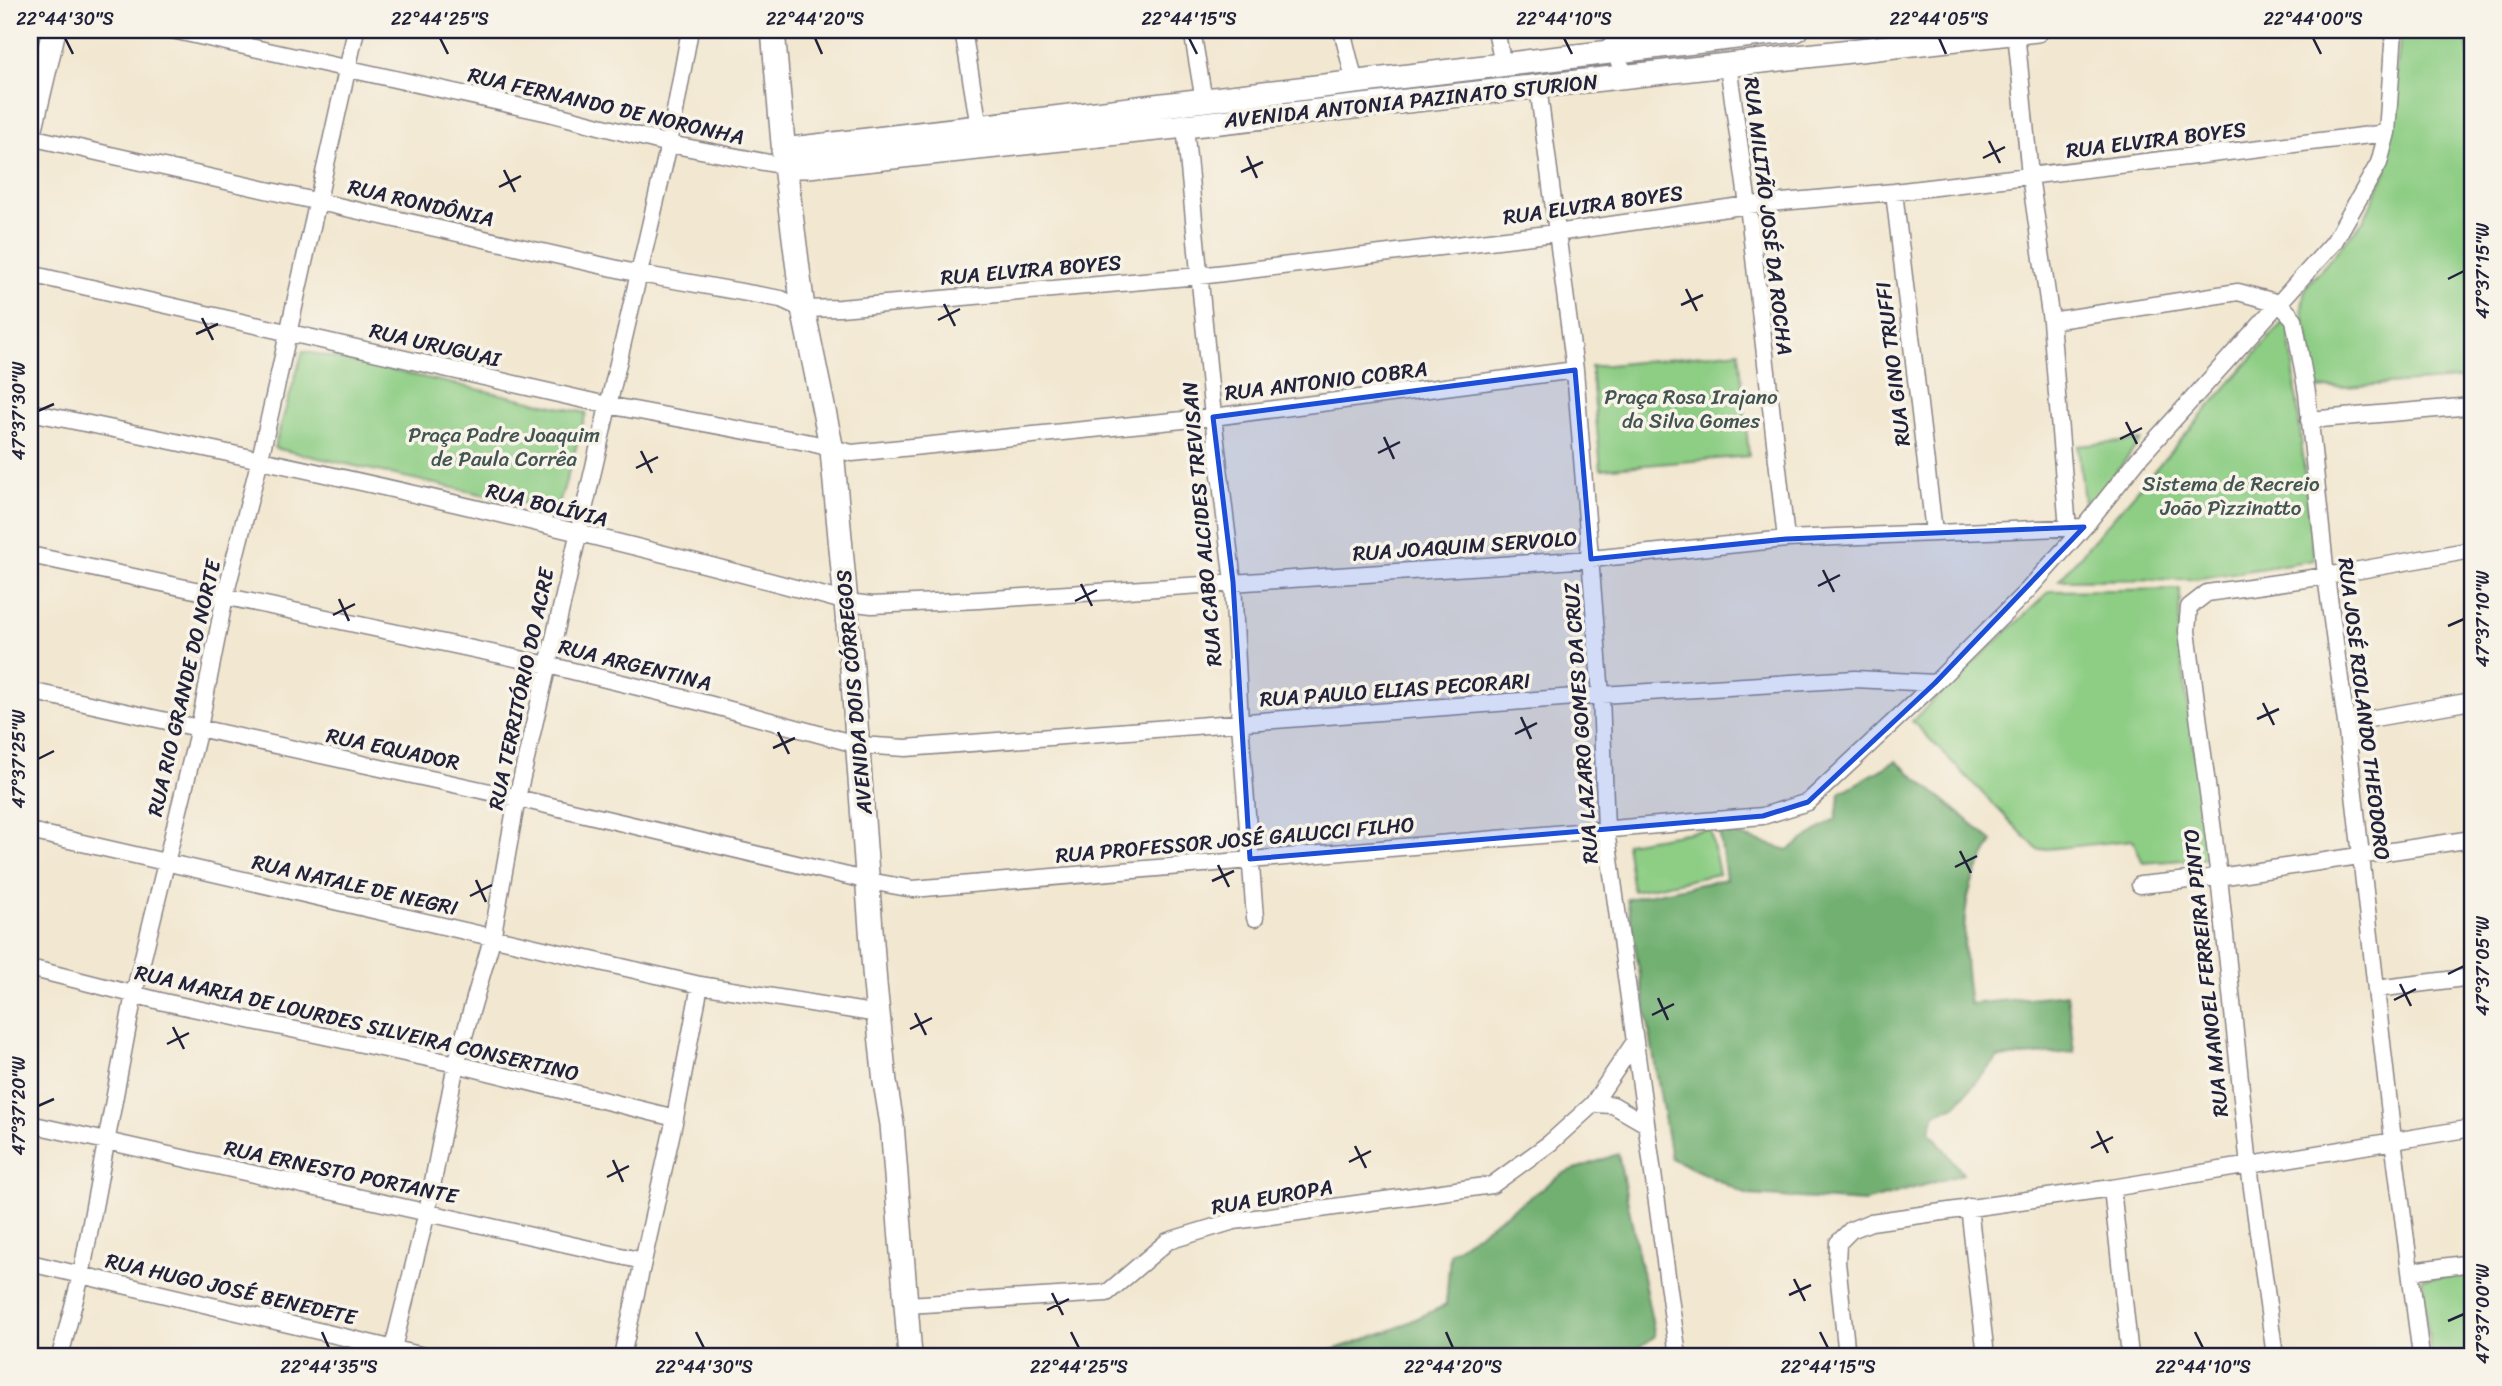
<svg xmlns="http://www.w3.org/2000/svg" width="2502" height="1386" font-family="Sriracha,sans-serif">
  <rect width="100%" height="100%" fill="#f7f3e8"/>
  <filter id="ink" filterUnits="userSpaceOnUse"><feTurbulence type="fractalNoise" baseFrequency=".0143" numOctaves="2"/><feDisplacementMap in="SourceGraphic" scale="14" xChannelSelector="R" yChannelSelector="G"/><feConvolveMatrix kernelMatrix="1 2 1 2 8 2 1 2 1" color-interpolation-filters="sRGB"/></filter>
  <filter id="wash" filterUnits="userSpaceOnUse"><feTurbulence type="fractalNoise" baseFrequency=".00686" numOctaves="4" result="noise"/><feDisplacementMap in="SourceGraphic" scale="28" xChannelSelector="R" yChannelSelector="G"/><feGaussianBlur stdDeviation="1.57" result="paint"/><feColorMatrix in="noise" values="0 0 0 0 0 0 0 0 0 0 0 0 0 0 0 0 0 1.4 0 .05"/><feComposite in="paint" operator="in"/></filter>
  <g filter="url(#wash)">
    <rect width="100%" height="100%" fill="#f2e7d0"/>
    <!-- green -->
    <path fill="#8dcd84" stroke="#587860" stroke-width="2" d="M2401,30h65l6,47v301l-154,11 -16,-80 3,-21 58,-67 23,-49z
      M2283,322l6,5 25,233 -119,19 -136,1z
      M303,351l283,62 -29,98 -283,-63z
      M1739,351l10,105 -148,13 -10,-102z
      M2141,440l-56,72 -7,-66z
      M2180,589l-1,52 30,217 -66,5 -10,-23 -95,10 -126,-129 138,-130z
      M1710,829l9,45 -86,17 -7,-48z
      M2472,1274v82h-41l-9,-77z"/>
    <!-- forest -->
    <path fill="#72b072" stroke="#4a6956" stroke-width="2" d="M1896,761l97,80c-5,10 -11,19 -16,29 -19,41 -13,91 -7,134l97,-10 7,58 -77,6 -40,46 -22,10 -5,17 33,43 -98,28 -117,-7 -77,-37 -44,-259 99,-20 -7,-49 69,20 48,-32 4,-25z
      M1618,1154l37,182 -27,20h-313l79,-27 52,-24 4,-52 114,-80z"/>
  </g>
  <g filter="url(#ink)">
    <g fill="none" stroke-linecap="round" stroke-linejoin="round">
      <!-- street casing -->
      <g stroke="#8a8486" stroke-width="19">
        <path id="street" d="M172,30l377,83 120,31 116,22
          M963,30l16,97
          M1192,30l12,71
          M1342,30l13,53
          M1496,30l7,35
          M1612,30c2,16 4,35 17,46
          M2016,32l14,144 21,145 17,208
          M1728,65l20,140 38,334
          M1538,86l37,284 26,325 5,135 72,526
          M1185,126l28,291 20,165 7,141 15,195
          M30,137l610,137 141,25 22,10 37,-1 359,-32 357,-43 192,-28 146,-13 493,-59
          M1894,192l40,340
          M30,274l577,131 204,38 41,10 361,-36 362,-47
          M2051,321l187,-29 41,11 15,16 13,74 19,183 20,147 47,417 28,216
          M30,412c274,55 548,116 817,190l25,3 107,-5 612,-41 195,-20 298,-12
          M2309,420l163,-14
          M30,555l518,110 160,39 151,41 47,3 695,-53 254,-16 80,4
          M30,691l487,107 352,83 44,8 850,-73 45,-14 127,-119 92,-92 57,-64 55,-69 195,-216 45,-79 8,-30 7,-103
          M2346,723l126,-22
          M30,831l670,154 178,29
          M2140,885l79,-8 253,-38
          M30,968l134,34 292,62 219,54
          M2376,989l96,-12
          M1634,1043l-41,61 20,1 33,19
          M30,1124l613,137
          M2112,1188l18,168
          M1969,1207l17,149
          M30,1263l394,93
          M2411,1271l61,-8
          M907,1305l200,-12 61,-52 66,-20 258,-36 58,-42 43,-39
          M60,1356l21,-80 53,-282 65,-266 26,-132 35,-137 96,-429
          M391,1356l36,-144 29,-148 36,-125 25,-141 152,-654 21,-114
          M622,1356l53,-238 25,-133
          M1847,1356l-10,-94 1,-19 13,-13 20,-8 241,-34 360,-60
          M2275,1356l-26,-190 -30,-289 -32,-246 2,-24 18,-14 119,-17 146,-26"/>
      </g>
      <!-- secondary casing -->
      <g stroke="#8a8486" stroke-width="26">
        <path id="secondary" d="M773,30l12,136 18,143 29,141 20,219 23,315 10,98 7,42 18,232
          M30,132l24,-102
          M783,150l1013,-120
          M785,166h23l377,-40 852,-96"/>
      </g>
      <!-- street -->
      <use href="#street" stroke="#fff" stroke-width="16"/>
      <!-- secondary -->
      <use href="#secondary" stroke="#fff" stroke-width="23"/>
    </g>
  </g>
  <!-- marked area -->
  <path fill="#1d4ed8" fill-opacity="0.2" stroke="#1d4ed8" stroke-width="5" stroke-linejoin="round" d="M1575,370l16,189 195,-20 298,-12 -149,156 -127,119 -45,14 -513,43 -17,-277 -20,-165z"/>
  <!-- ticks -->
  <path fill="none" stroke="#22223b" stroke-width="2.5" d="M65,38l8,16M440,38l8,16M815,38l7,16M1189,38l8,16M1564,38l8,16M1939,38l7,16M2313,38l8,16M1989,141l11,22M1247,156l10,22M1983,158l22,-11M504,170l11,22M1241,172l22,-10M499,187l22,-11M2448,279l16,-8M1686,289l11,22M944,304l11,22M1681,305l22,-10M202,318l11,22M938,320l22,-11M196,334l22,-10M38,411l16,-7M2126,422l11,22M1384,437l10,22M2120,439l22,-11M641,451l11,22M1378,453l22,-11M636,468l22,-11M1823,570l11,22M1081,584l11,22M1818,586l22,-11M339,599l10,22M1075,601l22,-11M333,615l22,-11M2448,626l16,-7M2263,703l11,22M1521,717l10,22M2257,719l22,-10M778,732l11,22M1515,734l22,-11M773,748l22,-10M38,759l16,-8M1960,851l11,22M1218,865l11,22M1955,867l22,-11M476,880l10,22M1212,881l22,-10M470,896l22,-11M2448,974l16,-8M2400,984l11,22M1658,998l10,22M2394,1000l22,-11M915,1013l11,22M1652,1015l22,-11M173,1027l11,22M910,1029l22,-11M167,1044l22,-11M38,1106l16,-7M2097,1131l11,22M1355,1146l11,22M2091,1148l22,-11M613,1160l10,22M1349,1162l22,-11M607,1177l22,-11M1794,1279l11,22M1052,1293l11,22M1789,1295l22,-10M1047,1310l22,-11M2448,1321l16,-7M322,1332l7,16M696,1332l8,16M1071,1332l8,16M1446,1332l7,16M1820,1332l8,16M2195,1332l8,16"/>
  <g text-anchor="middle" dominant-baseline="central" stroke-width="7" stroke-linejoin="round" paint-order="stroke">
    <!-- street labels -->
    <g font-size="21" fill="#22223b" stroke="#f7f3e8">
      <text transform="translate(1411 101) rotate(-6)">AVENIDA ANTONIA PAZINATO STURION</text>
      <text transform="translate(606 106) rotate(13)">RUA FERNANDO DE NORONHA</text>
      <text transform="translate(2156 140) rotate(-7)">RUA ELVIRA BOYES</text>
      <text transform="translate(421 203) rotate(13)">RUA RONDÔNIA</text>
      <text transform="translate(1593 205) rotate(-8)">RUA ELVIRA BOYES</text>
      <text transform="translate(1768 216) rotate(83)">RUA MILITÃO JOSÉ DA ROCHA</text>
      <text transform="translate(1031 270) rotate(-5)">RUA ELVIRA BOYES</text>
      <text transform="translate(435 345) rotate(13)">RUA URUGUAI</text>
      <text transform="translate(1893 364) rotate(-97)">RUA GINO TRUFFI</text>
      <text transform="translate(1326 381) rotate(-7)">RUA ANTONIO COBRA</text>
      <text transform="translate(547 505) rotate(14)">RUA BOLÍVIA</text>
      <text transform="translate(1202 524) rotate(-95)">RUA CABO ALCIDES TREVISAN</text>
      <text transform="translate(1465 546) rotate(-4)">RUA JOAQUIM SERVOLO</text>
      <text transform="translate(635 665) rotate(14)">RUA ARGENTINA</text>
      <text transform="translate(184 688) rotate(-77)">RUA RIO GRANDE DO NORTE</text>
      <text transform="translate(521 689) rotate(-78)">RUA TERRITÓRIO DO ACRE</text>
      <text transform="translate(1395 690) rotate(-4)">RUA PAULO ELIAS PECORARI</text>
      <text transform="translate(854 692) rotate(-95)">AVENIDA DOIS CÓRREGOS</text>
      <text transform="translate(2364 709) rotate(83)">RUA JOSÉ RIOLANDO THEODORO</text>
      <text transform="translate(1581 723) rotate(-94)">RUA LAZARO GOMES DA CRUZ</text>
      <text transform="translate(393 749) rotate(12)">RUA EQUADOR</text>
      <text transform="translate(1235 840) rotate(-5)">RUA PROFESSOR JOSÉ GALUCCI FILHO</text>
      <text transform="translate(355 885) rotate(13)">RUA NATALE DE NEGRI</text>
      <text transform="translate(2206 973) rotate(-96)">RUA MANOEL FERREIRA PINTO</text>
      <text transform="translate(357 1023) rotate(13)">RUA MARIA DE LOURDES SILVEIRA CONSERTINO</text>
      <text transform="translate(341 1172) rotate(12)">RUA ERNESTO PORTANTE</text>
      <text transform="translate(1272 1197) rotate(-10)">RUA EUROPA</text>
      <text transform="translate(231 1289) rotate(13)">RUA HUGO JOSÉ BENEDETE</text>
    </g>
    <!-- park labels -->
    <g font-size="21" fill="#425551" stroke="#f7f3e8">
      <text x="1691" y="397">Praça Rosa Irajano<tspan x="1691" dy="24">da Silva Gomes</tspan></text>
      <text x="504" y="435">Praça Padre Joaquim<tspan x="504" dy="24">de Paula Corrêa</tspan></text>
      <text x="2231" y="484">Sistema de Recreio<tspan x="2231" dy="24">João Pìzzinatto</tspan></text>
    </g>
  </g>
  <!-- margin -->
  <rect width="2502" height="1386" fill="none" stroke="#f7f3e8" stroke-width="77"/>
  <rect x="38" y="38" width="2426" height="1310" fill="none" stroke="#22223b" stroke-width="2.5"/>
  <g font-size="18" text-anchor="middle" fill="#22223b">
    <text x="65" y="25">22°44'30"S</text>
    <text x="440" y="25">22°44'25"S</text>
    <text x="815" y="25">22°44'20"S</text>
    <text x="1189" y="25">22°44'15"S</text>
    <text x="1564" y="25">22°44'10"S</text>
    <text x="1939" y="25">22°44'05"S</text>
    <text x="2313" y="25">22°44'00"S</text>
    <text transform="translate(2483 271) rotate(-90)" y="6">47°37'15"W</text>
    <text transform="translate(19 411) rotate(-90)" y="6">47°37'30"W</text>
    <text transform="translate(2483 619) rotate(-90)" y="6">47°37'10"W</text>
    <text transform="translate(19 759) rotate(-90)" y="6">47°37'25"W</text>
    <text transform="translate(2483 966) rotate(-90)" y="6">47°37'05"W</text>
    <text transform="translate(19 1106) rotate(-90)" y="6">47°37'20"W</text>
    <text transform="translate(2483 1314) rotate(-90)" y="6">47°37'00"W</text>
    <text x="329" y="1373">22°44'35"S</text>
    <text x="704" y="1373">22°44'30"S</text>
    <text x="1079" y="1373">22°44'25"S</text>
    <text x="1453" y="1373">22°44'20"S</text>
    <text x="1828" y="1373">22°44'15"S</text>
    <text x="2203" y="1373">22°44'10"S</text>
  </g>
</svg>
